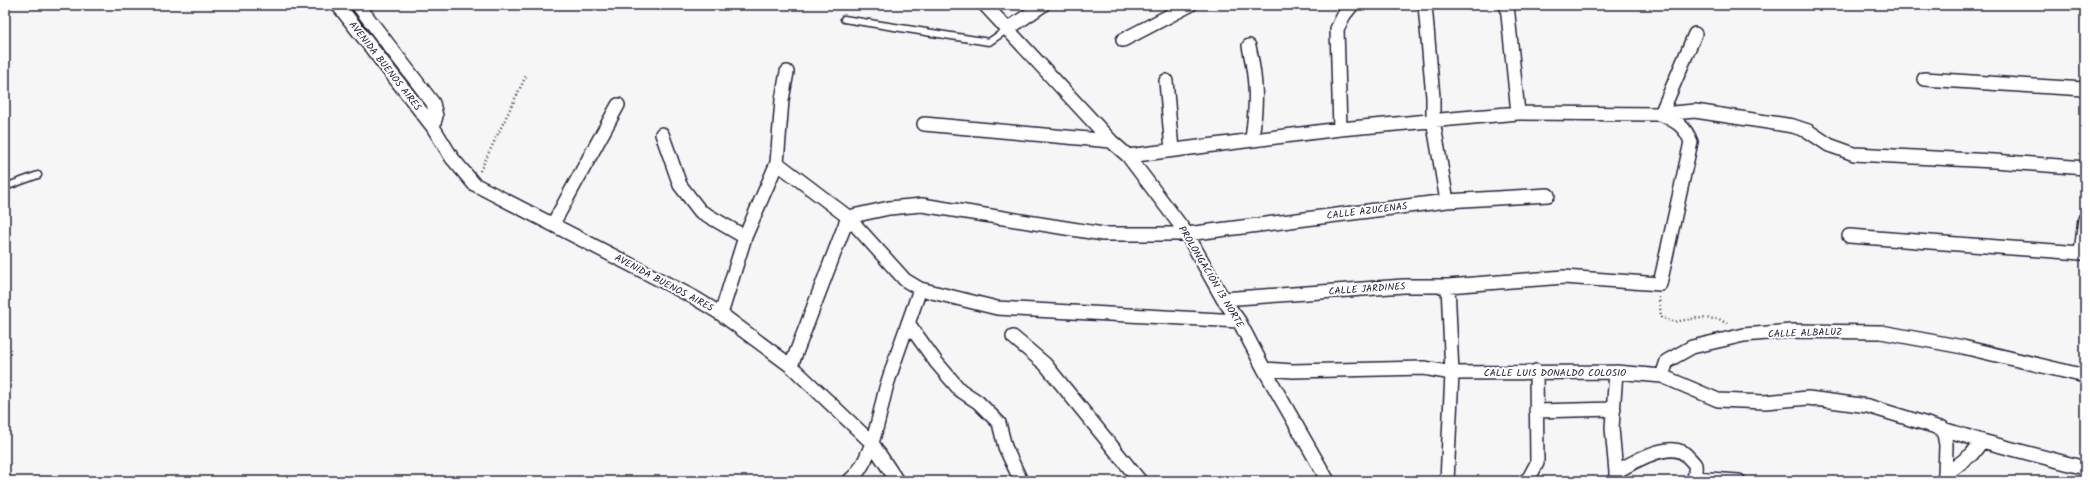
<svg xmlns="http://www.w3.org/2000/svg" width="2090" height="486" font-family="Kalam,sans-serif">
  <rect width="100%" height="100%" fill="#f6f6f7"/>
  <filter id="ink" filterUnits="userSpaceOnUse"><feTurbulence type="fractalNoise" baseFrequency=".025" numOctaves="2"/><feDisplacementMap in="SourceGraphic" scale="8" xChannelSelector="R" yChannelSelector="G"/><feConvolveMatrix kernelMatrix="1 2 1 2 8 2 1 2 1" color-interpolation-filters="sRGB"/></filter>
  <g filter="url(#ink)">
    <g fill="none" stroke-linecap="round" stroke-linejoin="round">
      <!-- service casing -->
      <g stroke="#22223b" stroke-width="9">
        <path id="service" d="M844,19l145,23 19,-13
          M5,187l33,-12"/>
      </g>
      <!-- minor casing -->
      <g stroke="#22223b" stroke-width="16">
        <path id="minor" d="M338,5l95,122 19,31 22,26 221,114 26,16 70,52 81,77 25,38
          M358,5l75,98 3,13 -3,11
          M985,5l126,136 17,15 59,78 36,65 16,22 25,48 64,112
          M1425,5l8,92v23l14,81
          M1507,5l11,108
          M1008,29l35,-24
          M1695,34l-34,80 34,-3 98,15 15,5 21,14 25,9 140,7 91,7
          M1123,40l67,-35
          M1249,46c8,37 8,56 3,93
          M1924,79l161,10
          M1166,81l6,69
          M924,124l187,17
          M1340,129l-3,-100 7,-14 8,-10
          M662,134l18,51 20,26 45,26
          M1128,156l212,-27 178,-16 143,1c15,7 24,12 30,28l-31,142 -96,-7 -116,9h-44l-181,13
          M777,163l71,54 57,63 15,9 77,19 242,13
          M553,224l65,-119
          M1849,236l232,17 4,-2
          M2081,253l4,-34
          M721,314l24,-77 32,-74 5,-63 5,-28
          M908,323l28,39 24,28 18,12 21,21 6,24 16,34
          M1013,337l32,27 95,117
          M791,366l57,-149 41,-9 33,-3 181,29h84l260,-33 101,-6
          M1264,369l29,2 131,-3 28,5 164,-1 46,4 56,24 47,2 43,-4 60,8 114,35 103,27
          M1662,376l5,-15 25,-14 52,-12 47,-4 90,1 82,15 122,29
          M1536,411l78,-2
          M1943,428l3,17 -1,30
          M1616,472l-4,-44 4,-56
          M1694,478l45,3
          M849,481c23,-17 30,-67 37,-93 10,-33 23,-66 34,-99
          M1447,481l5,-108 -4,-87
          M1525,481l4,-3 8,-15 -1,-92
          M1616,481v-9c17,-10 58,-35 73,-14 2,2 5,5 6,7 1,5 -1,12 -1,16
          M1943,481l2,-6 27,-21 10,-13"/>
      </g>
      <!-- path -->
      <path stroke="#22223b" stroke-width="2.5" stroke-dasharray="1 3" stroke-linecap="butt" d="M480,171l46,-95
        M1659,297l2,20 12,5 24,-4 22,1 10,6"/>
      <!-- service -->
      <use href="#service" stroke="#fff" stroke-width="6"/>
      <!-- minor -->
      <use href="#minor" stroke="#fff" stroke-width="13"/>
    </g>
  </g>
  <g text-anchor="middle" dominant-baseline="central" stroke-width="4" stroke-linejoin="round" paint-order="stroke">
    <!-- street labels -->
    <g font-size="10" fill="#22223b" stroke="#fff">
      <text transform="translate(385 66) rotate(52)">AVENIDA BUENOS AIRES</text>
      <text transform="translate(1367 211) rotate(-7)">CALLE AZUCENAS</text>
      <text transform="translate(1211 277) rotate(59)">PROLONGACIÓN 13 NORTE</text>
      <text transform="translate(664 283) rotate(28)">AVENIDA BUENOS AIRES</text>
      <text transform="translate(1367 289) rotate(-4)">CALLE JARDINES</text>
      <text transform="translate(1805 333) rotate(-2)">CALLE ALBALUZ</text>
      <text x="1555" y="373">CALLE LUIS DONALDO COLOSIO</text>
    </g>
  </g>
  <!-- margin -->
  <rect width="2090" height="486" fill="none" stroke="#fff" stroke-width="20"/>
  <rect x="10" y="10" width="2070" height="466" fill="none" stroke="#22223b" stroke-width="1.5" filter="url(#ink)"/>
</svg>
